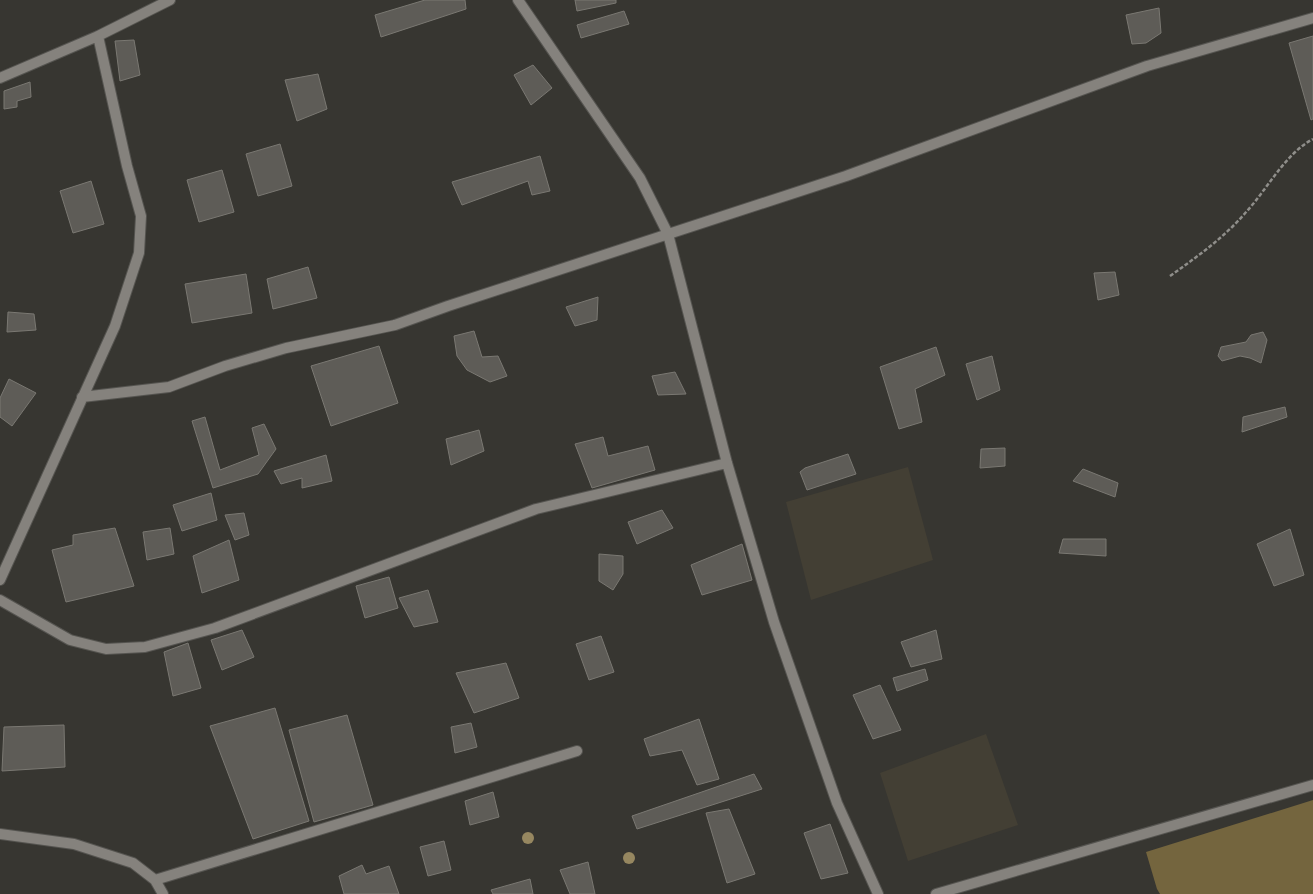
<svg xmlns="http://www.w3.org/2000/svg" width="1313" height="894" font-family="'Open Sans',sans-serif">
  <rect width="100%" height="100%" fill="#373631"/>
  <!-- built -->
  <path fill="#433f34" d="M908,467l25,93 -122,40 -25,-98z
    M986,734l32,91 -110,36 -28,-88z"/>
  <!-- forest -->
  <path fill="#74653e" d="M1313,800v94h-153l-3,-5 -11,-37z"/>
  <!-- building -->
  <path fill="#5e5c57" stroke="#7a7872" d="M425,0h40l1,9 -85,28 -6,-22z
    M575,0h41v3l-39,8z
    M1159,8l2,25 -15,10 -14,1 -6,-29z
    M624,11l5,13 -48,14 -4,-13z
    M1313,36v83l-2,1 -22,-77z
    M134,40l6,35 -20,6 -5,-40z
    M533,65l19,23 -21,17 -17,-30z
    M318,74l9,35 -30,12 -12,-41z
    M30,82l1,15 -14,4v6l-13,2v-18z
    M280,144l12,42 -34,10 -12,-42z
    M540,156l10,35 -18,4 -4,-14 -66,24 -10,-23z
    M222,170l12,42 -35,10 -12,-42z
    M91,181l13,43 -31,9 -13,-42z
    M308,267l9,31 -44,11 -6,-30z
    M1115,272l4,23 -21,5 -4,-27z
    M246,274l6,39 -60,10 -7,-39z
    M598,297l-1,23 -22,6 -9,-19z
    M8,312l26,2 2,16 -29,2z
    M474,331l8,26 16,-1 9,20 -17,6 -23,-12 -10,-14 -3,-20z
    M1263,332l4,8 -6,23 -11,-5 -10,-2 -18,5 -4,-5 3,-9 25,-5 5,-7z
    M379,346l19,57 -67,23 -20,-60z
    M936,347l9,28 -30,14 7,33 -23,7 -19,-62z
    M992,356l8,34 -23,10 -11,-36z
    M675,372l11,22 -28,1 -6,-19z
    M9,379l27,14 -24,33 -12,-9v-19z
    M1285,407l2,10 -45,15 1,-15z
    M205,417l15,53 39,-15 -7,-27 12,-4 12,25 -18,25 -45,14 -21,-67z
    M479,430l5,21 -33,14 -5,-26z
    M603,437l5,19 40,-10 7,24 -63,18 -17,-44z
    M1005,448v18l-25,2 1,-19z
    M848,454l8,20 -49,16 -7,-18 5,-4z
    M326,455l6,26 -30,7v-10l-21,6 -7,-13z
    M1083,469l35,14 -3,14 -42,-16z
    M211,493l6,27 -35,11 -9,-26z
    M662,510l11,18 -36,16 -9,-22z
    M244,513l5,22 -14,5 -10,-25z
    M115,528l19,58 -68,16 -14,-52 21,-5v-10z
    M170,528l4,26 -27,6 -4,-28z
    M1290,529l14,46 -30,11 -17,-42z
    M1063,539h43v17l-47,-3z
    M229,540l10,40 -37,13 -9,-37z
    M742,544l10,36 -50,15 -11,-30z
    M599,554l24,2v18l-10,16 -14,-9z
    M389,577l9,31 -33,10 -9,-32z
    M428,590l10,32 -24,5 -15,-29z
    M242,630l12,27 -32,13 -11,-30z
    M936,630l6,29 -31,8 -10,-25z
    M601,636l13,36 -25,8 -13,-36z
    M188,643l13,45 -28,8 -9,-44z
    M506,663l13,35 -45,15 -18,-40z
    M925,669l3,11 -31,11 -4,-13z
    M880,685l21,45 -28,9 -20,-44z
    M275,708l34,113 -56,18 -43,-113z
    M347,715l26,90 -59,17 -25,-92z
    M699,719l20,60 -22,6 -15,-35 -32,6 -6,-17z
    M471,723l6,24 -22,6 -4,-26z
    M64,725l1,42 -63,4 2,-44z
    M754,774l8,15 -125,40 -5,-13z
    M493,792l6,25 -29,8 -5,-24z
    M729,809l26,65 -28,9 -21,-70z
    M830,824l18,49 -27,6 -17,-46z
    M444,841l7,29 -23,6 -8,-29z
    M588,862l7,32h-25l-10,-24z
    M362,865l4,9 23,-8 10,28h-55l-5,-18z
    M530,879l3,15h-40l-2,-4z"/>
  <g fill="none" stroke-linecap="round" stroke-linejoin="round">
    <!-- minor casing -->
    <g stroke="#555450" stroke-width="12">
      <path id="minor" d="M518,0l122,178 28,56 59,229 47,159 63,181 41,91
        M0,78l98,-42 72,-36
        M82,397l87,-10 56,-21 61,-18 109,-23 53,-19 398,-130 301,-110 166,-48
        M0,580l115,-254 24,-73 2,-37 -14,-50 -29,-130
        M0,600l70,40 36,9 39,-2 70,-19 321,-119 191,-46
        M0,834l74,10 59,19 22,17 8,14
        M155,880l422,-129
        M936,894l377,-109"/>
    </g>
    <!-- path -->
    <path stroke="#8f8e8a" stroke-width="2.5" stroke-dasharray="4 2" stroke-linecap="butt" d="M1170,276c28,-20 55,-39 77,-65 21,-23 38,-57 66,-72"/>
    <!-- minor -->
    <use href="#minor" stroke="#85827d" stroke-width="10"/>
  </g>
  <!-- trees -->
  <g fill="#968760">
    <circle cx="528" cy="838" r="6"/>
    <circle cx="629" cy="858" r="6"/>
  </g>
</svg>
